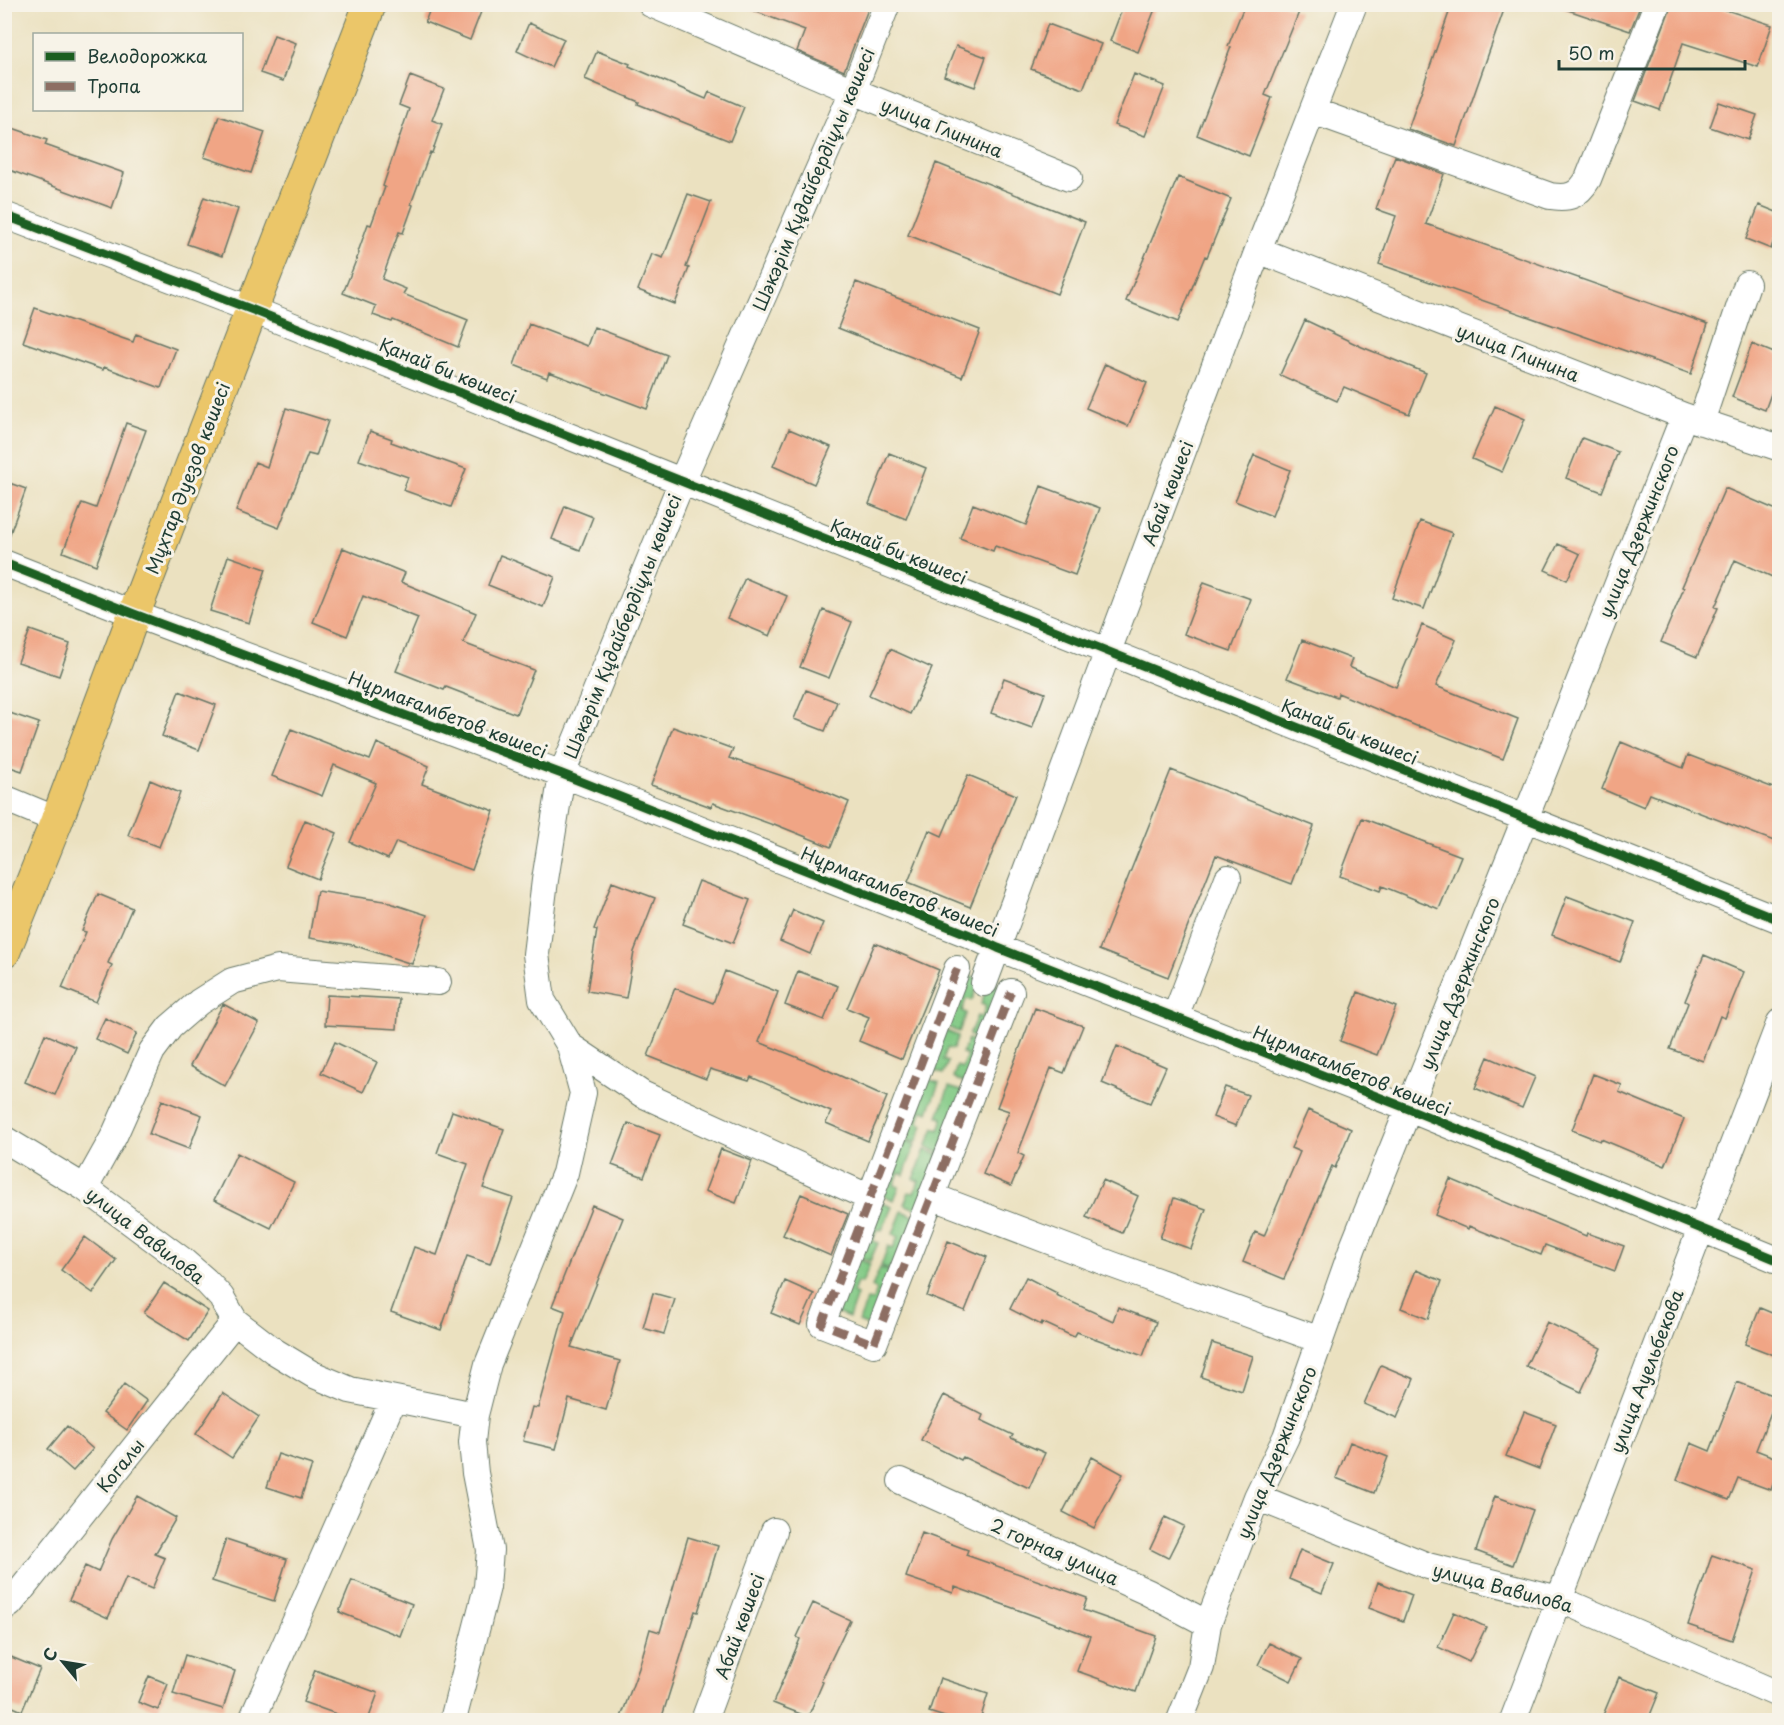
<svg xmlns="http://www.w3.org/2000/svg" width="1784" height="1725" font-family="'Playpen Sans',sans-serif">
  <rect width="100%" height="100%" fill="#f7f3e8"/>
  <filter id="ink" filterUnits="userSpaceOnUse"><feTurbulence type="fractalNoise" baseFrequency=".0167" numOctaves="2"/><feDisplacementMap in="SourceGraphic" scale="12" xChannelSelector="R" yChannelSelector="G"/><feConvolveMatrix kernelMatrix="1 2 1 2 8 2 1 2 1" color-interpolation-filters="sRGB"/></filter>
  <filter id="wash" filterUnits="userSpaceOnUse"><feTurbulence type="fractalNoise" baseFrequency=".008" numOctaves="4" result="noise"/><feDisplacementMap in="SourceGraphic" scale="24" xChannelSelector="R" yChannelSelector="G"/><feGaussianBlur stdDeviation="1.35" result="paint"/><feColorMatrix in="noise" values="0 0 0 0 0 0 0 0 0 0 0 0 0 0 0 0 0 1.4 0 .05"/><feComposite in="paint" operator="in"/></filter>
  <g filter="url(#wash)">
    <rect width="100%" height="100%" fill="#ebe1c0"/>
    <!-- green -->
    <path fill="#84cb87" stroke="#52845e" stroke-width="1.5" d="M965,974l15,5 -8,21 -6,-1 -4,12 4,2 -7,19 -14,-6z
      M989,983l15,5 -21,53 -14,-6 8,-19 5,2 4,-12 -5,-2z
      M944,1030l14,6 -5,13 -6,-1 -4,12 5,2 -5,12 -14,-5z
      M968,1039l14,6 -15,39 -14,-6 4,-12 5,2 5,-13 -5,-2z
      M925,1078l14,5 -11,29 -5,-2 -5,12 5,3 -7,18 -14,-5z
      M949,1087l15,5 -24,61 -14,-6 8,-19 5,2 4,-12 -5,-2z
      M901,1140l14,5 -11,30 -5,-2 -5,12 5,2 -5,13 -14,-6z
      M925,1150l14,5 -21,55 -14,-6 5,-12 5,1 5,-12 -5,-2z
      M877,1201l15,6 -10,23 -5,-1 -4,12 5,2 -8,18 -14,-5z
      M902,1211l14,6 -21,54 -14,-5 7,-20 5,2 5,-11 -5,-3z
      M855,1258l15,6 -8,19 -5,-1 -4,11 4,2 -8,23 -15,-6z
      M880,1268l14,5 -21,55 -14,-6 8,-22 6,1 4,-11 -5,-3z"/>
    <g id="blocks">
      <!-- building -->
      <path fill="#f0a585" d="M432,4h52l-14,36 -45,-18z
        M743,4h127l-26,67 -47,-20 8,-21 -62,-23z
        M1124,4h33l-19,48 -28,-11z
        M1245,4h37l17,8 -34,83 7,3 -23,58 -52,-21 34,-88 -3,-1z
        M1452,4h54l-50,142 -48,-17z
        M1563,4h78l-11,27 -68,-23z
        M1672,4h36l64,21 -14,42 -75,-24 -23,67 -25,-9z
        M529,23l35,16 -13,28 -34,-16z
        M1048,24l53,20 -18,45 -52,-20z
        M274,35l22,8 -13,38 -23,-8z
        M956,46l30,11 -11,30 -31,-11z
        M597,51l33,13 -1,2 77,33 3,-7 35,15 -14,34 -92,-37 1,-2 -54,-23z
        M1134,74l31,12 -20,50 -31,-11z
        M410,76l34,13 -12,31 10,4 -10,29 -2,-1 -19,52 2,1 -10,28 -4,-1 -17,47 24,10 -3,5 65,26 -10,27 -65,-27 -1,2 -19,-7 3,-9 -33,-13 16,-40 -1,-1 10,-28 3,1 14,-38 -2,-1 26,-77 -10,-4z
        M1719,102l38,13 -9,25 -38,-13z
        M219,116l46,16 -14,41 -47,-16z
        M4,125l43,15 -2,5 79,28 -12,35 -108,-40z
        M1395,156l49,18 -18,50 282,100 -17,50 -312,-110 17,-48 -20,-7z
        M936,163l149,59 -28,72 -149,-59z
        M1178,177l53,22 -24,58 -2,-1 -27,66 -52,-21z
        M688,194l23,8 -25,65 3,1 -14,36 -37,-14 14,-36 11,4z
        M204,197l34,12 -16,47 -35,-12z
        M1759,205l20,8v12l-8,24 -25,-10z
        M856,282l124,48 -18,47 -124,-49z
        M35,308l98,34 3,-8 40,15 -15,39 -57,-21 -1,3 -80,-28z
        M1305,320l57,27 64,26 -17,41 -65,-27 -7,14 -57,-26z
        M529,324l58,22 7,-19 73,28 -20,54 -98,-37 -2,6 -33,-13z
        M1752,344l27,11v17l-14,38 -33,-13z
        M1105,364l42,19 -19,43 -42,-18z
        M1495,406l30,13 -23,53 -30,-13z
        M286,408l42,13 -12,35 -8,-2 -29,74 -43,-17 19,-49 12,5z
        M126,423l20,7 -50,135 -33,-13 19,-49 14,5z
        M789,429l42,18 -17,37 -41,-18z
        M370,431l22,8 -1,3 75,27 -15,38 -48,-17 5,-13 -49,-17z
        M1582,438l36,14 -16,40 -36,-14z
        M889,453l37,15 -20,51 -37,-15z
        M1254,455l36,15 -18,46 -37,-15z
        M4,481l22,8 -19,53h-3z
        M1041,486l59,22 -25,67 -80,-29 -2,5 -33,-13 13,-34 53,21z
        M1725,488l54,23v69l-44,-20 -20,47 3,1 -21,49 -36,-15 23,-54 -2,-1z
        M565,506l28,11 -13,33 -28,-11z
        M1420,521l32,12 -28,76 -32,-11z
        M1558,544l22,10 -13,26 -22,-10z
        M343,548l62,25 -4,9 75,31 -13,30 71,27 -18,44 -70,-27 -2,3 -48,-19 22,-53 -55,-22 -16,40 -34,-14z
        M500,555l55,22 -12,30 -55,-22z
        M228,556l38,13 -17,54 -39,-12z
        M745,578l42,18 -17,40 -43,-18z
        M1204,582l47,17 -20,52 -47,-17z
        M823,610l29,12 -23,56 -29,-11z
        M1422,625l34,15 -20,46 82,33 -15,40 -84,-33v1l-81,-34 -1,4 -50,-19 15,-38 50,19 -3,8 47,20z
        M30,630l40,14 -11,32 -41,-14z
        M890,649l42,19 -22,46 -41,-19z
        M1004,678l41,15 -13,35 -41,-15z
        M806,690l31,12 -12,29 -31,-12z
        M179,691l37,14 -17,45 -37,-14z
        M4,711l35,12 -17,48 -18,-6z
        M673,727l60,22 -4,9 80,27 40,17 -18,45 -57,-23 -1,1 -60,-22 -2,4 -60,-22z
        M291,729l79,31 7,-17 52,23 -7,18 72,27 -22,59 -76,-28 -8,17 -38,-17 26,-59 -42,-18 -12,31 -50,-20z
        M1621,742l62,26 5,-13 91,35v53l-129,-49 -6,13 -42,-18z
        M1171,770l143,56 -22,58 -76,-29 -48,122 -69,-27z
        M968,775l48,20 -46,112 -62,-25 21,-52 13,6z
        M150,780l30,13 -21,54 -31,-12z
        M1362,818l99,38 -22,53 -57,-23 -2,5 -40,-15z
        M305,820l32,13 -19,46 -32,-13z
        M699,881l51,19 -17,43 -50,-19z
        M612,882l43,16 -21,54 -8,46 -39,-7 10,-61 -3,-1z
        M317,891l67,10 43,14 -15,49 -59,-19 -44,-7z
        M98,894l34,14 -24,55 4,2 -16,37 -34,-14 24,-56 -4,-1z
        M1567,896l68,26 -15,40 -68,-27z
        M793,910l30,13 -13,31 -30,-13z
        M875,943l64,27 -37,89 -43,-18 10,-24 -22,-9z
        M1704,955l40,17 -19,46 -5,-2 -17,45 -33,-12 18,-46 -3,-2z
        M725,971l53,21 -19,50 55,22 73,33 -19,44 -42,-18 5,-11 -80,-35 -2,4 -39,-12 -4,10 -58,-23 27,-68 38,15z
        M798,971l40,15 -14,34 -39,-15z
        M1358,992l38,15 -19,48 -37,-14z
        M327,995l72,4 -2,30 -72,-4z
        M223,1004l36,19 -34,63 -35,-20z
        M1035,1008l48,18 -19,47 -13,-5 -33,85 6,3 -13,30 -28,-12 26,-63 -12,-4z
        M105,1018l32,15 -10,21 -32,-15z
        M45,1034l31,13 -21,48 -30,-13z
        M335,1042l42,20 -14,30 -42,-19z
        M1117,1046l49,21 -16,36 -48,-20z
        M1488,1057l47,20 -13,31 -47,-20z
        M1593,1074l29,11 -3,7 65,27 -19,47 -64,-27 -1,2 -28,-11z
        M1225,1087l23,8 -12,31 -23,-9z
        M162,1100l40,15 -13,34 -40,-15z
        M1308,1110l43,19 -16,39 -3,-2 -48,113 -41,-17 12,-30 9,4 36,-84 -9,-4z
        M452,1111l52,18 -21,59 30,10 -23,66 -23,-8 -26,74 -50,-18 23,-65 23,8 31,-91 -31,-11z
        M628,1123l32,12 -16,42 -32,-12z
        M721,1149l31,12 -16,42 -31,-12z
        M237,1153l57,29 -23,46 -57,-28z
        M1450,1179l136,57 1,-3 37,13 -9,25 -70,-26 -4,10 -72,-29 -1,3 -33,-14z
        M1103,1180l35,16 -16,37 -36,-16z
        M801,1194l47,20 -17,42 -48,-21z
        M1174,1198l32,11 -15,40 -31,-11z
        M592,1205l31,13 -52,129 49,14 -14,49 -37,-11 -13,50 -33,-8 9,-34 6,1 27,-97 -13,-5z
        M85,1237l31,23 -23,33 -32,-23z
        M948,1241l39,16 -22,54 -38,-15z
        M1416,1270l26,11 -14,38 -27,-11z
        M1026,1277l31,16 -1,2 57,26 5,-14 38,15 -13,34 -66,-24 -3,5 -32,-15 -1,3 -31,-16z
        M785,1281l29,13 -14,31 -29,-12z
        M164,1283l44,28 -19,30 -45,-28z
        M653,1293l22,6 -11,35 -21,-6z
        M1760,1308l19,8v41l-34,-13z
        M1547,1322l54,26 -20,44 -55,-26z
        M1212,1343l41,13 -11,35 -41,-14z
        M1381,1365l33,14 -17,39 -33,-14z
        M1737,1382l40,15 -21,53 23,9v8l-8,23 -33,-12 -9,22 -52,-20 14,-37 19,8z
        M124,1384l23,17 -20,29 -24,-17z
        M223,1393l36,24 -27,41 -36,-24z
        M944,1395l39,20 -2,5 32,15 -2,3 34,15 -16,35 -66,-31 -2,3 -40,-20z
        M1524,1412l32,12 -17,45 -33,-13z
        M67,1426l26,23 -20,22 -25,-22z
        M1350,1442l38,15 -14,36 -38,-15z
        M278,1454l34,11 -11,33 -34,-11z
        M1092,1457l31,17 -29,54 -31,-16z
        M137,1496l39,22 -21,36 10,4 -13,31 -26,-11 -18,40 -39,-18 16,-34 13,6 14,-33z
        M1495,1496l38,14 -20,55 -37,-14z
        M1165,1517l19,9 -16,32 -18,-9z
        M922,1533l46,17 -2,5 121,43 -4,12 73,26 -20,56 -59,-21 13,-35 -135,-49 -2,6 -47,-16z
        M688,1537l30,9 -20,66 -3,-1 -34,109h-41l19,-52 11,-39 10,3z
        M226,1539l61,20 -13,42 -62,-20z
        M1300,1550l34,14 -12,29 -33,-14z
        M1712,1555l44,15 -24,70 -44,-15z
        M352,1580l60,24 -12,32 -61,-24z
        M1378,1582l34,13 -9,26 -34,-13z
        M813,1603l37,17 -29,61 2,1 -15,35 -35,-14 27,-64 -3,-2z
        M1454,1612l32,15 -17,35 -31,-15z
        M1269,1643l33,16 -11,22 -33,-16z
        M4,1654l36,15 -18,42 -18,-8z
        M185,1655l50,16 -12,38 -50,-15z
        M315,1670l63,23 -10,27h-15l-50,-18z
        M149,1676l19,8 -10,26 -20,-8z
        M1619,1677l40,16 -11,27h-47z
        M940,1678l48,16 -8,26h-26l-25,-8z"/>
    </g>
  </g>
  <g filter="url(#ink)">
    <use href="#blocks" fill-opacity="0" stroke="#667665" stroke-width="1.5"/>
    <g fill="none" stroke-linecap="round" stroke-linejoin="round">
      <!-- minor casing -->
      <g stroke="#667665" stroke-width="28">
        <path id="minor" d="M651,4l202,87 216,87
          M1313,111l237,85c19,3 28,0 38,-17l69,-175
          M4,215l249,95 1527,610
          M1258,250l426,166 96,32
          M1701,422l46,-138
          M4,563l130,51 428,160 408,161 28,13 411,161 371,152
          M4,798l53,22
          M957,969l-135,355 52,20 137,-352
          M984,983l274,-733 96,-246
          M1175,1017l53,-139
          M570,1046l72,48 228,104
          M4,1139l81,49 97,72 23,20 16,17 14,24 39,30 38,23 38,16 125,25
          M85,1188l29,-52 38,-85 18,-24 29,-25 33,-21 46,-12 160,13
          M931,1196l179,68 210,76
          M901,1481l246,111 61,32
          M1257,1497l171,69 131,33 221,96
          M4,1608l6,-4 225,-283
          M252,1720l141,-320
          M453,1720l34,-133 3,-37 -15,-77 -3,-31 3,-27 13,-51 77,-191 18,-80 -13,-47 -28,-46 -6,-46 9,-74 17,-106 120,-293 171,-390 34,-87
          M704,1720l70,-189
          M1180,1720l21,-53 7,-43 49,-127 29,-60 67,-190 172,-428 159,-403
          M1513,1720l267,-698"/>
      </g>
      <!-- major casing -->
      <g stroke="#667665" stroke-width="34">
        <path id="major" d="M4,952l53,-132 77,-206 236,-610"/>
      </g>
      <!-- minor -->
      <use href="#minor" stroke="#fff" stroke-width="26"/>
      <!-- major -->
      <use href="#major" stroke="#ebc669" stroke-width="32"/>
      <!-- quiet -->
      <path stroke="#8d6e63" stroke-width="8" stroke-dasharray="15 8" stroke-linecap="butt" d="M957,969l-135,355 52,20 137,-352"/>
      <!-- cycleway casing -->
      <g stroke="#f7f3e8" stroke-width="13">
        <path id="cycleway" d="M4,215l249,95 1527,610
          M4,563l130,51 428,160 408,161 28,13 411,161 371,152"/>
      </g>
      <!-- cycleway -->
      <use href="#cycleway" stroke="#1b5e20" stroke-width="9"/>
    </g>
  </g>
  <g text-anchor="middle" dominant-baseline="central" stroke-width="6" stroke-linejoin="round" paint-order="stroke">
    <!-- street labels -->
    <g font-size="18" fill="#1f3d34" stroke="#f7f3e8">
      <text transform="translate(942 127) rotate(22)">улица Глинина</text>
      <text transform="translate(813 179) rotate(-67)">Шәкәрім Құдайбердіұлы көшесі</text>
      <text transform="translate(1518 352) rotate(21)">улица Глинина</text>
      <text transform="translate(448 370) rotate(22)">Қанай би көшесі</text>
      <text transform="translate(187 478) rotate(-69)">Мұхтар Әуезов көшесі</text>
      <text transform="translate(1167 493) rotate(-69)">Абай көшесі</text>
      <text transform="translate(1638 531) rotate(-68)">улица Дзержинского</text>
      <text transform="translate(899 551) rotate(22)">Қанай би көшесі</text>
      <text transform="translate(622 626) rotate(-68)">Шәкәрім Құдайбердіұлы көшесі</text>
      <text transform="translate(448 714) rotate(21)">Нұрмағамбетов көшесі</text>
      <text transform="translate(1350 731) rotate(22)">Қанай би көшесі</text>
      <text transform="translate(900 891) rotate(22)">Нұрмағамбетов көшесі</text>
      <text transform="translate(1459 983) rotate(-68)">улица Дзержинского</text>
      <text transform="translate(1352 1070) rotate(22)">Нұрмағамбетов көшесі</text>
      <text transform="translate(146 1235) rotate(38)">улица Вавилова</text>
      <text transform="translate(1646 1371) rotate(-69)">улица Ауельбекова</text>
      <text transform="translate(1276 1452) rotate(-68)">улица Дзержинского</text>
      <text transform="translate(120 1465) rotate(-51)">Когалы</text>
      <text transform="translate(1055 1551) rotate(24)">2 горная улица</text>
      <text transform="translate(1503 1587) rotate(15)">улица Вавилова</text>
      <text transform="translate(739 1626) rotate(-70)">Абай көшесі</text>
    </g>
  </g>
  <!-- margin -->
  <rect width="1784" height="1725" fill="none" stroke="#f7f3e8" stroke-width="24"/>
  <!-- legend -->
  <rect x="33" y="33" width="210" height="78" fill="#f7f3e8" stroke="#a1aaa0" stroke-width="1.5"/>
  <rect x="45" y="52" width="30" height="9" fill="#1b5e20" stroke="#a1aaa0" stroke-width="1.5"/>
  <text x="87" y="63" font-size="18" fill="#1f3d34">Велодорожка</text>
  <rect x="45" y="82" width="30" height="9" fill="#8d6e63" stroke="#a1aaa0" stroke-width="1.5"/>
  <text x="87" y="93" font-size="18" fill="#1f3d34">Тропа</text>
  <!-- north arrow -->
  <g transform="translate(63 1662) rotate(300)" stroke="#f7f3e8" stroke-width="4.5" paint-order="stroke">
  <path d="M0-4.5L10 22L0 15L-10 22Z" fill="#1f3d34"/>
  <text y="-9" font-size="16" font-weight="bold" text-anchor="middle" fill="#1f3d34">С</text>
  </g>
  <!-- scale -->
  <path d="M1559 60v9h186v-9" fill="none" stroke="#1f3d34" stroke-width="3"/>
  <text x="1568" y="60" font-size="18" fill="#1f3d34" stroke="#f7f3e8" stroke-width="4.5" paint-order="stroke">50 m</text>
</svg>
